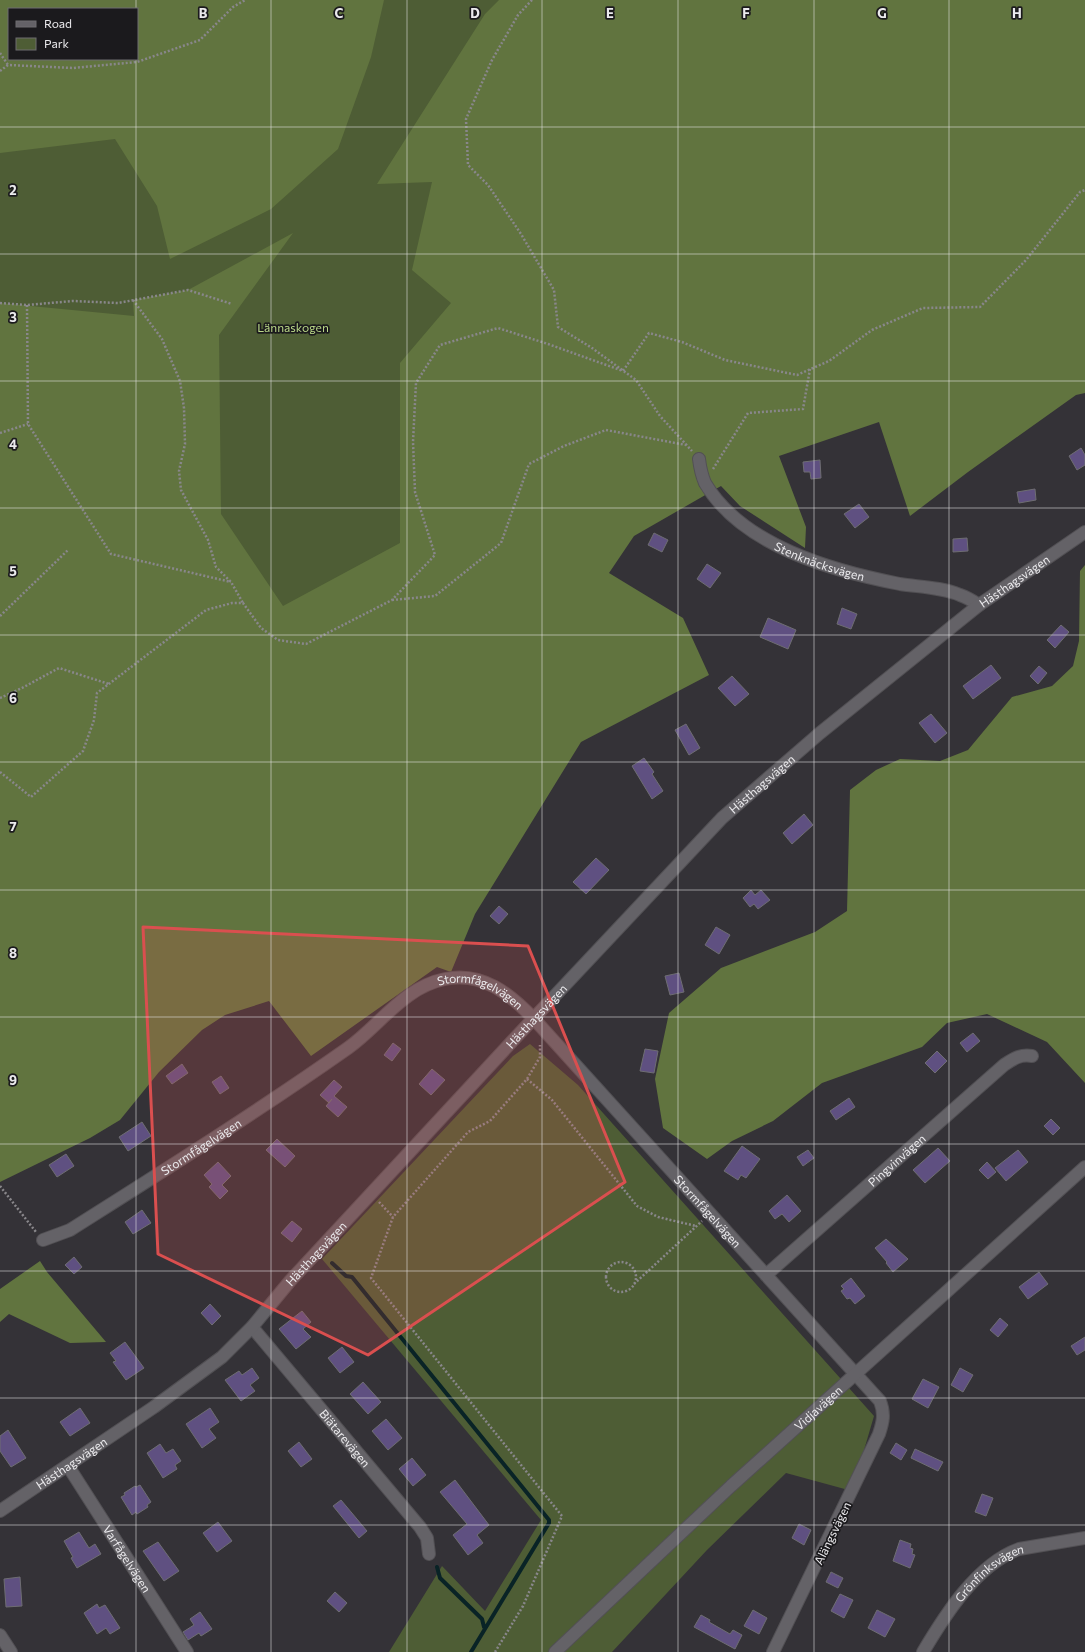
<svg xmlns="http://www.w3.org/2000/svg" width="1085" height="1652" font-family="Commissioner,sans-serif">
  <rect width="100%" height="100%" fill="#343237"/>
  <!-- green -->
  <path fill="#4e5d35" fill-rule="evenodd" d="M0,0h682l-41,479 -641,324zM9,9h128v50h-128z
    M530,1044l48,41 296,331 -22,75 -66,-18 -79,77 -95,102h-223l53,-86 43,45 56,-91 -219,-261 191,-203z"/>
  <!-- forest -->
  <path fill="#61743f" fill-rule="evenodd" d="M0,0h384l-13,57 -33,92 -67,60 -101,50 -13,-53 -42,-67 -115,14zM9,9h128v50h-128z
    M499,0h586v393l-9,2 -108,77 -58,44 -31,-94 -100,34 27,71 -1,21 -65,-42 -19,-20 -87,50 -25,37 74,45 26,57 -128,67 -106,172 -24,58 -14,-5 -126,89 -42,-55 -44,14 -23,15 -43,42 -39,48 -30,18 -90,44v-879l134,13 -1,-16 55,-10 105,-57 -74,102 2,179 62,92 117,-63v-180l51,-60 -39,-33 20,-88 -55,2 108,-170z
    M1085,565v518l-38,-41 -60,-28 -40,9 -25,24 -100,36 -49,38 -41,20 -25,18 -44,-31 -8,-49 14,-66 52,-45 94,-36 32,-21 3,-121 26,-20 24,-11 40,2 28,-11 44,-53 40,-11 21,-20 6,-25 1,-70z
    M40,1261l7,11 59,70 -36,1 -61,-29 -9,8v-33z"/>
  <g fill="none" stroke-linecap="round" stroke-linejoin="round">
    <!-- stream -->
    <path stroke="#092326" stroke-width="4" d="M332,1263l14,13 6,1 197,243v3l-78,129
      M437,1567l3,11 42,41 2,8"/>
  </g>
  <!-- building -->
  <path fill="#5f5081" stroke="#6e6d72" d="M1081,448l4,7v10l-8,5 -8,-14z
    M820,460l1,18 -10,1 -1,-7h-6l-1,-10z
    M1035,489l1,11 -17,3 -2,-11z
    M859,504l10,13 -14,11 -11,-14z
    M654,533l14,7 -6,12 -14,-7z
    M967,538l1,13 -15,1v-13z
    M707,564l14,9 -11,15 -13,-9z
    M842,608l15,6 -6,15 -14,-5z
    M768,618l28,12 -8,19 -28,-12z
    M1061,625l8,7 -14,16 -8,-8z
    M991,665l10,13 -28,21 -10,-13z
    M1039,666l8,7 -9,11 -8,-8z
    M732,676l17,18 -14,12 -17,-18z
    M931,714l16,19 -12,10 -16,-20z
    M686,724l14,24 -11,7 -14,-25z
    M644,758l10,14 -2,2 11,17 -11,8 -20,-33z
    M804,814l9,11 -21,19 -9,-11z
    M596,858l13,12 -23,24 -13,-12z
    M751,890l4,5 6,-5 9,10 -12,9 -4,-5 -4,3 -7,-9z
    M499,906l9,8 -9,10 -9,-8z
    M716,927l14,8 -11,19 -14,-9z
    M679,973l5,19 -14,3 -5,-19z
    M973,1033l7,8 -13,11 -7,-9z
    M393,1043l8,6 -9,12 -8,-6z
    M645,1049l13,2 -4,22 -14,-2z
    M937,1051l10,10 -12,12 -10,-10z
    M182,1064l6,9 -16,11 -6,-8z
    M432,1069l13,11 -14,15 -12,-11z
    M221,1076l8,12 -9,6 -8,-12z
    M334,1080l8,7 -8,9 13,11 -9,10 -12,-11 6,-7 -3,4 -9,-8z
    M849,1098l6,9 -19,13 -6,-9z
    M1051,1119l9,9 -7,7 -9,-9z
    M142,1122l9,14 -23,15 -9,-14z
    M277,1139l18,17 -10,11 -19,-17z
    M742,1146l18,13 -14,19 -5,-3 -3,5 -14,-9z
    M938,1148l12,13 -25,22 -12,-13z
    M808,1150l6,8 -11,8 -6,-9z
    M1018,1150l10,12 -22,19 -11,-13z
    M66,1154l8,12 -17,11 -8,-12z
    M218,1162l13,14 -9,9 6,6 -8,8 -11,-12 3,-3 -8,-9z
    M987,1162l9,10 -8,7 -9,-9z
    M787,1195l14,16 -12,11 -7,-8 -7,5 -6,-8z
    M142,1210l9,13 -18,11 -8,-12z
    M292,1221l10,8 -10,13 -11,-9z
    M886,1239l22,20 -15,13 -7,-9 1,-1 -12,-14z
    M74,1257l8,10 -8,7 -9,-9z
    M1039,1272l9,12 -20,15 -9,-12z
    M851,1278l14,18 -10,8 -5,-6 -3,1 -6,-8 3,-2 -3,-3z
    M210,1304l11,12 -9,9 -11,-12z
    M302,1311l9,11 -8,7 8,8 -15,12 -17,-20z
    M1000,1318l8,7 -10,12 -8,-7z
    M1085,1337v13l-8,5 -6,-9z
    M125,1342l19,26 -18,12 -13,-18 3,-1 -6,-8z
    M342,1347l12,15 -14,11 -12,-15z
    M252,1368l7,10 -9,7 5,6 -14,10 -16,-21 14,-9 3,4z
    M960,1368l13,7 -10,17 -12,-7z
    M923,1379l16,8 -11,21 -16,-9z
    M363,1382l18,20 -13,12 -18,-20z
    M80,1408l10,15 -20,13 -10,-14z
    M210,1408l9,14 -10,7 7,9 -14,10 -16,-24z
    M386,1419l16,19 -14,12 -16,-19z
    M8,1430l18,28 -15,9 -11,-16v-15z
    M299,1442l13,17 -11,8 -13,-16z
    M896,1443l11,7 -6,10 -11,-7z
    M160,1444l6,9 7,-4 8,12 -6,4 2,4 -14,9 -16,-25z
    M915,1449l28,13 -5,9 -27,-13z
    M412,1458l14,17 -13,11 -14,-17z
    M455,1480l34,45 -12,10 6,8 -15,12 -15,-20 14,-11 -27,-32z
    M140,1485l11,17 -4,3 1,2 -11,7 -1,-2 -4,3 -11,-18 4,-2 -1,-2 11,-7 1,1z
    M982,1494l11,4 -7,18 -11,-4z
    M341,1500l26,31 -8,7 -26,-32z
    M218,1522l14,19 -15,11 -14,-19z
    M799,1524l12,6 -7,15 -12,-7z
    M79,1532l10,16 6,-4 6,10 -24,14 -6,-10 2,-1 -9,-16z
    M900,1540l11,4 -1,4 3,1 -1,5 3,1 -5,13 -17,-7z
    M158,1542l21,29 -15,10 -21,-30z
    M831,1572l12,6 -5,10 -12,-6z
    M20,1577l2,29 -16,1 -2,-28z
    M335,1592l12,11 -8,9 -12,-11z
    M840,1594l13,6 -9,18 -13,-7z
    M97,1604l2,4 6,-3 15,23 -10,6 -4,-6 -9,6 -13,-21z
    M753,1610l14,8 -8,16 -15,-8z
    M877,1610l18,9 -10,18 -17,-9z
    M200,1612l12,17 -11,7 -2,-3 -11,7 -5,-8 11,-7 -4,-6z
    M701,1615l9,5 -1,2 21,12 3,-4 9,5 -7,14 -41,-22z"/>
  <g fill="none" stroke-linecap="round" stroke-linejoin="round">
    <!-- minor casing -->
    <g stroke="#525054" stroke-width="14">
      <g id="minor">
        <path id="s1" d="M699,459c1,8 3,17 6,24 37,63 128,88 195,101 19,3 41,3 60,11 6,2 13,6 19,10"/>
        <path id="s2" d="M43,1240l27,-10c93,-59 187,-118 278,-182 32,-23 56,-61 97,-69 37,-8 65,15 89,40l346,382c5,13 3,21 -1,33l-106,218"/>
        <path id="s3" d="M766,1275l238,-210c9,-6 16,-11 28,-9"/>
        <path id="s4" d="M252,1327l168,200 7,11 2,16"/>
        <path id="s5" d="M68,1466l119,186"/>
        <path id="s6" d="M0,1511l154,-104 68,-50 30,-30 38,-46 228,-246 204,-217 98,-85 159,-128 106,-73"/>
        <path d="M0,1635l11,17"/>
        <path id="s7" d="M555,1652l176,-166 354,-319"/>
        <path id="s8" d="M923,1652c22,-37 54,-88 96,-103l66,-11"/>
      </g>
    </g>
    <!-- path -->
    <path stroke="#89878b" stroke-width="2.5" stroke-dasharray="2 2" stroke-linecap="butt" d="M532,0l-14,15 -26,45 -26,59 2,46 20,20 33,49 33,56 4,37 34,21 44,32 24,36 32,35
      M0,53l8,12
      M0,71l8,-6 65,3 64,-6 63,-22 33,-33 12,-7
      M133,300l29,39 18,42 4,27 1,36 -6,27 2,19 27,50 8,27 15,15 12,21
      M0,303l27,2 46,-4 45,2 70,-13 44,14
      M27,305l1,119 83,130 120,28
      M0,433l28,-9
      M713,469l35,-56 55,-4 7,-40
      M392,600l43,-4 66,-53 28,-79 35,-18 42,-16 80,15
      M0,616l68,-66
      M0,698l22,-10 37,-20 50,16
      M0,772l31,25 52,-46 11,-31 3,-27 109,-83 26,-7h11l18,25 17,12 28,4 86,-44 43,-45 -20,-63 -2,-50 3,-59 24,-38 58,-17 50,16 75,27 26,-38 33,9 43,18 72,15 32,-14 43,-31 51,-22 57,-1 46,-47 54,-68 5,-2
      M527,1079l25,21 85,106 21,11 38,9
      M0,1186l36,46
      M379,1202l14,15
      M606 1277a15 15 0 1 1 30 0a15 15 0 1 1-30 0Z
      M634,1284l68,-63
      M495,1652l28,-46 39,-90 -191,-238 22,-61 75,-85 22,-11 37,-42 13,-22v-12"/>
    <!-- minor -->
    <use href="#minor" stroke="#646267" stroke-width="12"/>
  </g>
  <!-- marked area -->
  <path fill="#da4f4f" fill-opacity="0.2" stroke="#da4f4f" stroke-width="3" stroke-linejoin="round" d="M143,927l385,19 97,236 -257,173 -210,-101z"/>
  <!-- grid -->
  <path fill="none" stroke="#ebeaed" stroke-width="1" stroke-opacity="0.55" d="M136,0v9M271,0v1652M407,0v1652M542,0v1652M678,0v1652M814,0v1652M949,0v1652M136,59v1593M0,127h1085M0,254h1085M0,381h1085M0,508h1085M0,635h1085M0,762h1085M0,890h1085M0,1017h1085M0,1144h1085M0,1271h1085M0,1398h1085M0,1525h1085"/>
  <g text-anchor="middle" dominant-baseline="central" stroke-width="3.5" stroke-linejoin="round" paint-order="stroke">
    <!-- park labels -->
    <g font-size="12" fill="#bbd989" stroke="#1b1a1d">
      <text x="293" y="327">Lännaskogen</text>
    </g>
    <!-- street labels -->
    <g font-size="12" fill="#ebeaed" stroke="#1b1a1d">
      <text stroke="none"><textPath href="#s1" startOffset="167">Stenknäcksvägen</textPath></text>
      <text stroke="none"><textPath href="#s6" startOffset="1382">Hästhagsvägen</textPath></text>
      <text stroke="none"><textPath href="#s6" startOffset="1058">Hästhagsvägen</textPath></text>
      <text stroke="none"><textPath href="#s2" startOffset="520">Stormfågelvägen</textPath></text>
      <text stroke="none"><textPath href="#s6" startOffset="734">Hästhagsvägen</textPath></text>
      <text stroke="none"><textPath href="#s2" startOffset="184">Stormfågelvägen</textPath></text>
      <text stroke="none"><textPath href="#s3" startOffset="174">Pingvinvägen</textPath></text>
      <text stroke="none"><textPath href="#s2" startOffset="843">Stormfågelvägen</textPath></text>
      <text stroke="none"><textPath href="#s6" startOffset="410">Hästhagsvägen</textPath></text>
      <text stroke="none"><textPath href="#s7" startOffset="359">Vidjavägen</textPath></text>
      <text stroke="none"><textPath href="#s4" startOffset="145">Biätarevägen</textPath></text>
      <text stroke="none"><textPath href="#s6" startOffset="86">Hästhagsvägen</textPath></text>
      <text transform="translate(832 1533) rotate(-64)">Alängsvägen</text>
      <text stroke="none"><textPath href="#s5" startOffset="110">Varfågelvägen</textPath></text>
      <text stroke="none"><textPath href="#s8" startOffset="105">Grönfinksvägen</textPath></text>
    </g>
  </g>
  <g font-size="13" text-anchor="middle" font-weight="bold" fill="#ebeaed" stroke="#1b1a1d" stroke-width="3.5" stroke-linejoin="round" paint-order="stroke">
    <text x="203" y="18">B</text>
    <text x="339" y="18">C</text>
    <text x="475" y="18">D</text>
    <text x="610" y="18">E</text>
    <text x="746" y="18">F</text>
    <text x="882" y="18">G</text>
    <text x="1017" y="18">H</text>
    <text x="13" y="195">2</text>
    <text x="13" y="322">3</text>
    <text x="13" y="449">4</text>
    <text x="13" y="576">5</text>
    <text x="13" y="703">6</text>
    <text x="13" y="831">7</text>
    <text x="13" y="958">8</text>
    <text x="13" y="1085">9</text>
  </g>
  <!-- legend -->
  <rect x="8" y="8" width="130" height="52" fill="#1b1a1d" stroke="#6e6d70"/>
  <rect x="16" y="21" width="20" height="6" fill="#646267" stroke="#6e6d70"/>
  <text x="44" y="28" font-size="12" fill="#ebeaed">Road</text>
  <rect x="16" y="38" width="20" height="12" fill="#4e5d35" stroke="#6e6d70"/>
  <text x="44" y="48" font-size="12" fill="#ebeaed">Park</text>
</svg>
